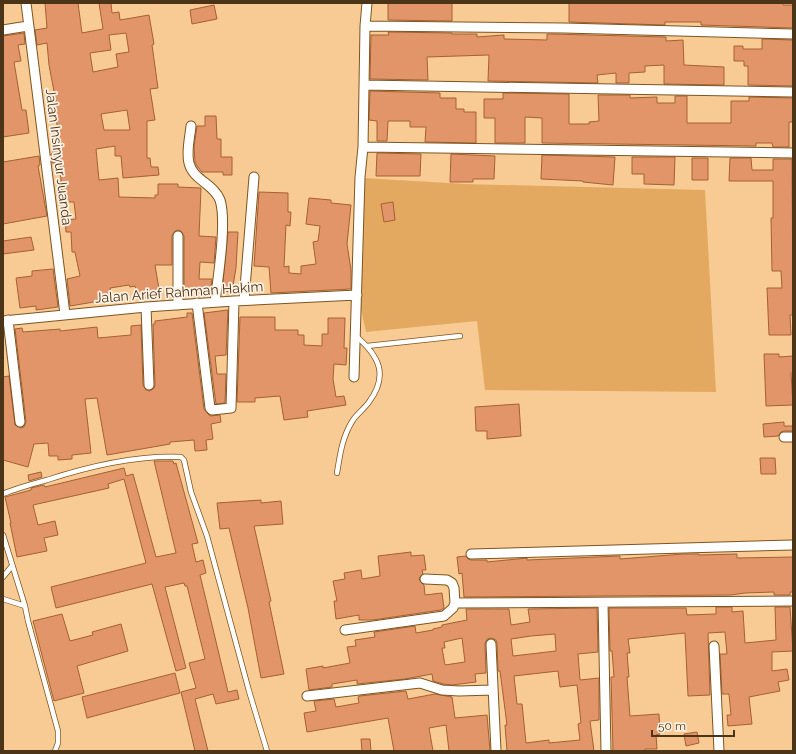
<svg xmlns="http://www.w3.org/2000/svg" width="796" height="754" font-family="Raleway,sans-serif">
  <rect width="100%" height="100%" fill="#f9cb94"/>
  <!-- green -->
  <path fill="#e4a960" d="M363,178l102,6 240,6 11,202 -231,-2 -8,-69 -111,11 -8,-37z"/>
  <!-- building -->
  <path fill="#e19568" stroke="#a66033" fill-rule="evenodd" d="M45,3h33l4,30 21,-4 -4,-26h12l1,10 7,-1 1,8 29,-5 5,29 -2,1 6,43 -8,1 5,31 -8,1v37h3l1,9h7l1,8 -36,3 -2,-22h-6v-10l-19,3 3,31 19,-2 1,19 36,1v-3h3v-11h20v3l23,1 -2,48 17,1 -2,26 -14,-1 -1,17h13l-2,15 -26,-2v-56l-3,-5 -3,-1 -3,1 -3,5v29h-17l5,30 -22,4 -3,-13 -5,1 -1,-2 -19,3 2,11 -42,7 -3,-27 13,-3 -5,-24h-3l-1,-20h-5l-1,-12 11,-1 -2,-17h-12l-2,-40 -8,1 -1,-9 2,-1 -1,-5 8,-1 -6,-45h2l-7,-37 -2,-22 -10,2 -2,-15 12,-2zM126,33l3,19 -13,2 2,13 -25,5 -3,-19 21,-3 -2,-15zM127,110l3,20h-26l-3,-16z
    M388,3h64v18l-64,-1z
    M569,3h214v2h10v23l-92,-3v-3h-36v3l-96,-3z
    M214,5l3,14 -25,5 -2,-14z
    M388,32l64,1v1h25v3l27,-2v4l43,1v-6h5l114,3v4l17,-1 1,25 40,2v18l-60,-1v-19l-19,1v6l-16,1v10h-13v-10l-19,2 1,8 -110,-2 1,-26 -62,2 1,23 -58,-1 1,-44h18z
    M24,33l1,11 -7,1 3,16 -7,1 8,48h4l3,23 -26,4v-101z
    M762,39l31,1v46l-45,-1v-19h-4v-5h-10v-15h9v3h19z
    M370,91l70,2v5h16v11h8v3h12v31l-51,-1 1,-15h-16v-6h-22l-1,20h-10v-20l-8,-1z
    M503,93l66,1v30h20v-2l10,-1 -1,-26h32v3l27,-1v6h18v-7h12v27h44v-22h18v-4l44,1v24h-4v25h-16l-1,-4h-16v3l-214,-3v-25l-17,-1v26h-30v-25h-11v-19h19z
    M205,116h11l1,23h4v18h11v18h-9v-3h-21l-5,-6 -2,-4 -1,-15 3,-21h8z
    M377,153l44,1 -1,22h-44z
    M451,154l44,2 -1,23h-21v3h-23z
    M542,155l73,2 -2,28 -30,-3v-1l-42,-2z
    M39,156l1,9 -2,1 9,50 -44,8v-62z
    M632,157h43l-1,28 -30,-1v-10h-12z
    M692,158h16v22h-16z
    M730,158h21l1,12h21v-11h19l1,156h-3l1,20h-22l-2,-47h15l-1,-17h-9l-1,-53h2v-37h-44z
    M259,192l29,1v19h3l-1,14 -4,-1 -2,42 5,-1v7l12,1v-8l15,-2 -3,-22 5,-1 2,-15 -14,-2 3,-26 22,2v3l20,2 -4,39 4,26v19l-80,4 -2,-26 -15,-1z
    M393,202l2,18 -11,2 -3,-18z
    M228,232h10l-2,36 -4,24 -10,-1z
    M31,237l3,13 -31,4v-13z
    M53,269l5,38 -22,3v-4l-16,2 -4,-30 16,-2v-5z
    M228,310l-2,45 -11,1 2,18h9l-1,29 -9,1 -12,-91z
    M187,313h5l12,96 6,7 10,-1 1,7 -10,2 2,15 -7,1 1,10 -12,1 -1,-11 -24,2v2l-63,11 -10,-57 -12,1 6,54 -19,2v4l-14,1v-4h-9l-1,-13 -14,1 -6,23 -25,-7v-83l6,-1 6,49 6,3 3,-1 2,-5 -11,-93 7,-1 1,4 37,-3v2l37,-4 1,11 33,-3v-9l10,-1 2,60 3,5 4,1 4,-3 1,-3 -2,-61h2v-3l32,-4z
    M240,317h35v13h23v5h6v10l18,1v-12h6v-16h17l-1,30h3l-1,17 -12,-1 -1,15 3,18 8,-1 2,9 -39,6 1,6 -24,3 -4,-24 -25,2v4h-18z
    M764,354h15v3l14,-1v17h-2l2,32 -27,1z
    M519,404l2,32 -34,3v-8h-11l-1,-24z
    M784,422v4h9v5h-9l-3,1 -3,4 -14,1 -1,-13z
    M760,458h15l1,16h-15z
    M154,461h19l1,3 2,-1 22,80 -6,1 4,18 7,-2 3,13 -6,2 25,104 3,13 9,-2 2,9 -23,5 -3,-10 -18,5 13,52h-13l-14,-59 15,-4 -7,-25 16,-4 -18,-73h-2l-1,-3 -19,4 21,81 -10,3 -24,-87 -96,24 -5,-21 95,-24 -22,-84 -16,5 1,4 -76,17 5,20 17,-4 3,14 -14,3 3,13 -30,6 -7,-34h1l-6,-26 26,-7v-2l13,-3 1,2 79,-19 2,8 7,-2 23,83 20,-4z
    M41,472l1,5 -13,4 -1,-6z
    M261,500v3l20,-2 2,23 -29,2 17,75 -2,1 15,72 -23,4 -13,-70 -19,-80 -9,1 -3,-26z
    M411,552v4l13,-1 2,15h-4l1,4 -4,4 1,3 4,4 1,10 17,-2 2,15 -3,2 -68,10h-14v-5l-23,4 -2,-18h3l-4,-20 12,-2 -1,-6 17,-3 1,9 18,-3 -2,-20z
    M683,554h16v1l38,-1v4l56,-1v35h-3v3h-16v-3l-29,1 -14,2 -267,2 -2,-24 -3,1 -2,-17 9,-1 2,3 3,1h16v2l40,-4v2l93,-4v3z
    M716,607h16v5l11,-1 2,32 31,-3 -1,-33h15l3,44 -21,1v19l15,-2 2,11 -11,2 2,9 -31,6 3,27 -24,2 -1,-11h4l-2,-21h-7l-2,-40h7l-2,-22 -17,1 2,62 -22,1 -3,-63 -57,6 2,14h-3l2,24h-2l3,39 29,-2 1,20 -4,1 1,14h-12v2h-32l-2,-74h3l-2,-26h-2l-1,-43h77l1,7 29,-1z
    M597,608l1,44 -20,2 2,26 19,-2v42l-9,1 4,30h-87l-2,-26h2l-7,-54h-2l-1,-27 -1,-4 -5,-2 -4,1 -2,5 1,29 -11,1 1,8 -24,3 -9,-1 -10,-3 -1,-7 -27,5 -48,5v-4l-25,4v3l-23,3 -3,-21 17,-3v2l27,-5 -3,-16 9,-1 -1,-6 20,-3 -1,-5 41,-6 1,7 17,-3v-1l9,-2v-2l25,-5 -1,-11h43l2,16 19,-3 -2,-13zM555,634l1,17 -43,5 -2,-17 20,-3zM462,638l3,24 -20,3 -3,-17h3l-1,-6zM558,671l2,16 17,-2 4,38 -3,1 2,16 -31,3v-3l-23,3 -4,-39h-5l-3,-28z
    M62,614l8,27 23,-6 -1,-3 29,-8 7,27 -51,15 7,27 -30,8 -21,-80z
    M175,673l5,20 -93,25 -5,-21z
    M406,691l2,8 27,-5 17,3 3,21 32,-3 3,36h-41l-3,-26 -17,3 4,23h-39l-6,-33 -81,14 -3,-19 12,-2 -2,-10 20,-2 2,8 23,-4 -1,-6 2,-1z
    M697,732l2,11 -13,3 -2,-12z
    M361,739h9l1,12h-9z"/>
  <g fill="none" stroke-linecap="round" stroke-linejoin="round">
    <!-- lane casing -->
    <g stroke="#7d551e" stroke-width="6">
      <path id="lane" d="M367,346l93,-10
        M337,473c3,-18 5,-36 16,-53 4,-6 11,-11 16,-18 20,-27 10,-46 -13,-66
        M3,494c14,-6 29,-10 44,-14 43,-14 89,-25 134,-23l3,3 7,32 16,44 42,155 18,60
        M3,535l22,71
        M3,577l9,-11
        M3,599l22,7 3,15 30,110v12l-3,8"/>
    </g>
    <!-- street casing -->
    <g stroke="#7d551e" stroke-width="11">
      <path id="street" d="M26,3l39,311
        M365,26l2,-23
        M3,30l25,-4
        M364,85l429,7
        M191,126c-1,11 -5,26 -2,37 4,17 25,21 31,37 7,22 -2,77 -5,102
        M363,147l430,6
        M244,300l10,-123
        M197,303l13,105 2,2 19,-2 3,-107
        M178,305v-69
        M146,307l3,78
        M8,320l12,102
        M3,321l143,-14 88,-6 123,-6
        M354,377l6,-200 3,-30 2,-121 199,2 229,6
        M784,437h9
        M471,554l322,-9
        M425,579l22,1 5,3 2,5 1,15 338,-2
        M603,603l3,148
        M345,630l99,-14 9,-8 2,-5
        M491,644l5,107
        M714,646l5,105
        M307,696l113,-13 22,7 17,1 34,-1"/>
    </g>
    <!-- lane -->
    <use href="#lane" stroke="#fff" stroke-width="4.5"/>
    <!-- street -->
    <use href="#street" stroke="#fff" stroke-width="9"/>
  </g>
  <g text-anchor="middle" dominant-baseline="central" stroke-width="3.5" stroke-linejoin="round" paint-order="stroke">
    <!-- street labels -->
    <g font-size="14" fill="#4b3417" stroke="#fff3e6">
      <text transform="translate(59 157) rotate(83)">Jalan Insinyur Juanda</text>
      <text transform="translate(179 292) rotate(-4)">Jalan Arief Rahman Hakim</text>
    </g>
  </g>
  <!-- border -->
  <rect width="796" height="754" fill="none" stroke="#4b3417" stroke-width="8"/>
  <!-- scale -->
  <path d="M652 730v6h82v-6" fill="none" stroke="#4b3417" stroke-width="2"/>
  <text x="658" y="730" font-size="12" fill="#4b3417" stroke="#fff3e6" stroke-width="3" paint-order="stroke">50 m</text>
</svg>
